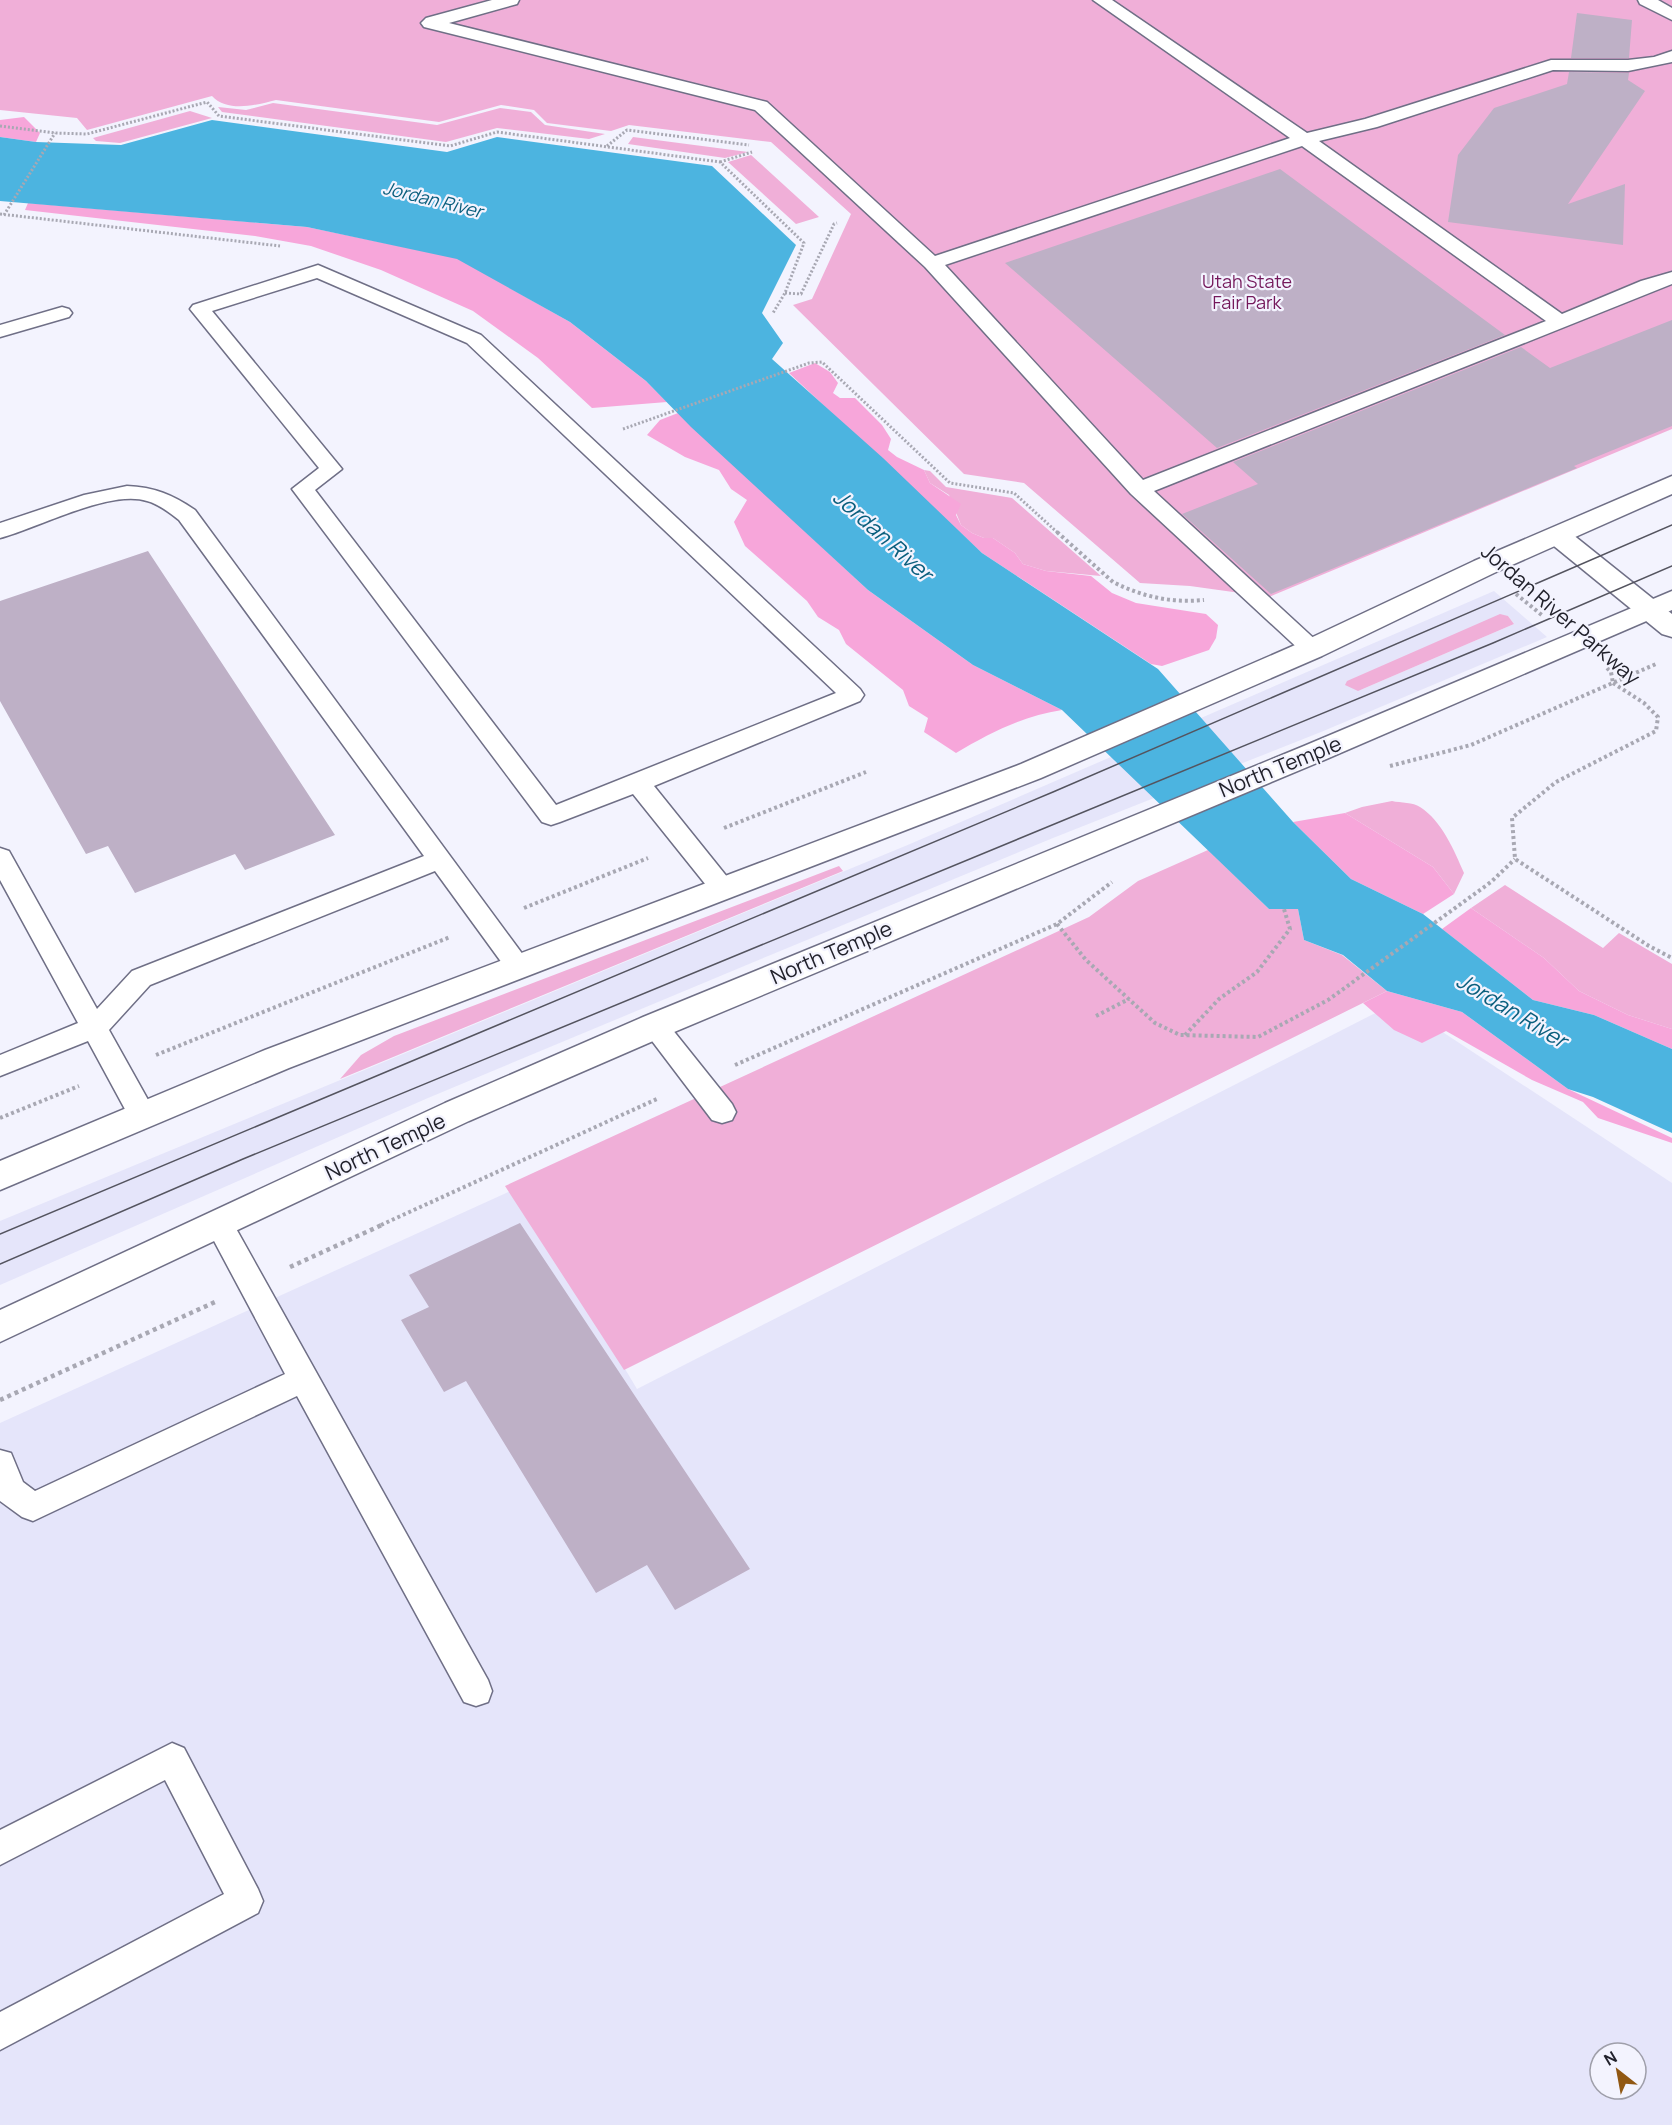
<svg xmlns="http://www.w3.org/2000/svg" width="1672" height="2125" font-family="Manrope,sans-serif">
  <rect width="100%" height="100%" fill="#f3f3fe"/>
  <!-- built -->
  <path fill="#e5e5fa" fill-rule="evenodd" d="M1494,591l53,46 -226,95 -268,106 -280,116 -345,144 -428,187v-64l910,-377zM1508,616l6,8 -156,67z
    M1397,1002l275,181v942h-1672v-702l517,-235 120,201zM1600,2053h36v36h-36z"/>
  <!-- green -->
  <path fill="#f0afd8" d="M0,0h1672v429l-403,168 -79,-11 -50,-3 -116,-100 -60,-9 -171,-169 19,-6 39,-85 -80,-72 -142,-17 -18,6 -64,-8 -13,-13 -33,-5 -62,17 -163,-22c-20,5 -48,13 -64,-4l-125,34 -10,-12 -77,-8z
    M273,103l164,22 63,-17 31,4 14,13 60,9 -16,5 -92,-11 -51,14 -224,-30 -4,-5 28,3z
    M190,111l22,7 -92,25 -24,-2 -3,-3z
    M633,137l115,15 -23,6 -97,-14z
    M751,155l68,62 -23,7 -68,-62z
    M924,470l6,1 16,16 66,11 89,78 -55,-5 -23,-7 -8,-11 -22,-15h-9l-12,-5 -11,-8 -12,-30 -19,-12z
    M1500,614l8,2 6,8 -156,67 -13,-6 2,-4z
    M1392,801c9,2 21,1 28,6 22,14 34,43 44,66l-10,21 -21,-27 -88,-54 17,-6z
    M1208,850l61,59h29l6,31 38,15 45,36 -763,379 -119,-184 584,-269 49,-36z
    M839,866l4,5 -503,208 21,-24 33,-19z
    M1505,885l98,63 16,-15 53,31v65l-44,-14 -49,-24 -35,-33 -73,-50z"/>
  <!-- forest -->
  <path fill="#f7a6da" d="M24,117l16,16 -4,9 -36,-5v-17z
    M28,203l279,24 150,31 113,64 76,59 21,21 -75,6 -54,-50 -65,-47 -92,-41 -70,-24 -56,-10 -230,-26z
    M815,363l15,9 8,11 -5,10 7,5h15l27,27 9,14 -3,11 9,7 27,13 6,13 31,21 -5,11 5,10 11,8 12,5h9l22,15 8,11 23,7 45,5 21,17 24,10 70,11 12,11 -2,13 -7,12 -47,16 -11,-2 -169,-111 -193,-180z
    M678,413l190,177 105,75 89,45c-39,6 -72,23 -106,43l-32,-21 4,-14 -19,-12 -6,-16 -57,-46 -7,-14 -21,-13 -11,-16 -62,-55 -11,-24 13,-22 -16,-11 -12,-19 -34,-13 -38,-22 13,-15z
    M1345,813l88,54 21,27 -31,20 -72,-35 -58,-57z
    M1471,908l73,50 35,33 49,24 44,14v20l-78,-34 -61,-15 -91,-71z
    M1387,991l75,21 106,77 104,49v5l-74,-25 -15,-16 -51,-22 -86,-49 -24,12 -28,-13 -31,-27z"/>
  <!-- water -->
  <path fill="#4cb4e0" d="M212,120l235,32 50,-15 215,29 84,79 -34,68 21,30 -11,16 111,99 99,95 176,116 135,153 58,57 72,35 110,86 61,15 78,34v84l-79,-36 -25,-8 -106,-77 -75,-21 -44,-36 -39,-15 -6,-31h-29l-207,-199 -89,-45 -105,-75 -177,-163 -45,-46 -76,-59 -113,-63 -150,-32 -307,-26v-64l36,5 85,3z"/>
  <!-- building -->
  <path fill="#beb0c6" d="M1577,13l55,7 -3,38h-58z
    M1569,72l60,1 -1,7 17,11 -77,113 57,-20 -2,61 -175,-23 10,-67 36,-47 73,-24z
    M1280,169l225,166 -288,113 -212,-185z
    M1672,320v106l-98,40 3,2 -306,126 -89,-80 76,-30 -25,-22 288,-115 29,21z
    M148,551l187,284 -90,35 -10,-16 -100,39 -27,-47 -22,8 -86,-153v-100z
    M520,1223l230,346 -75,41 -28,-45 -51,28 -130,-212 -22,11 -43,-72 28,-13 -20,-32z"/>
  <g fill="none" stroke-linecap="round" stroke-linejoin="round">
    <!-- lane casing -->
    <g stroke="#6f6f86" stroke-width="3">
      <path id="lane" d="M492,0h27l-2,4 -68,19 318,79 168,154 355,-118 -197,-138h19l195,133 58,-14 186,-59h77l26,-3 18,-6v11l-44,9 -75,-1 -176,57 -58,14 243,173 79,-33 31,-9v12l-518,207 166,153 4,5 -4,5 -8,3 -8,-3 -173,-160 -206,-227 -170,-157 -331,-83 -3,-4 5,-5zM1302,146l244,175 -403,159 -198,-215z
        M1638,0h20l14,8v12l-32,-16z
        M318,265l163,70 379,354 4,6 -4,6 -206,85 78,97 4,6 -4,6 -9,3 -9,-3 -81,-101 -73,28 -9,3 -9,-3 -250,-333 27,-21 -129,-159 3,-4zM317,278l150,65 369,350 -280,112 -241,-315 27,-21 -130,-158z
        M62,307l7,2 3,4 -3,4 -69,20v-12z
        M127,486c27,1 46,9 68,24l337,457 -4,7 -9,3 -9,-3 -75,-103 -285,114 -41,45 48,86 -4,8 -10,3 -10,-3 -45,-83 -88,35v-21l78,-32 -78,-143v-32l9,3 88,158 35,-38 292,-115 -245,-336c-9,-7 -20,-16 -32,-19 -37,-12 -109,27 -147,37v-15l84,-28z
        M655,1016l9,3 68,85 4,8 -4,8 -10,3 -10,-3 -66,-87 -4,-7 4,-7z
        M219,1212l10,4 259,464 4,11 -4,11 -12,4 -12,-4 -167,-306 -264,125 -11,-4 -22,-16v-51l11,3 12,29 12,9 250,-117 -80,-150 4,-8z
        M172,1743l12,5 74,141 5,12 -5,12 -258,137v-38l224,-118 -59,-114 -165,85v-35z"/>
    </g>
    <!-- street casing -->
    <g stroke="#6f6f86" stroke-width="3">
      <path id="street" d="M1558,528l9,2 105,84v23l-10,-3 -113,-92 -4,-6 4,-6z"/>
    </g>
    <!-- secondary casing -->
    <g stroke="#6f6f86" stroke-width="3">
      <path id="secondary" d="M1672,476v18l-178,79 -172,83 -281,122 -752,290 -289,122v-29l265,-111 756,-286 281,-122 172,-81z
        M1672,591v19l-348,150 -657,275 -198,86 -469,221v-32l445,-207 198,-86 661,-271z"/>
    </g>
    <!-- path-far2 -->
    <path stroke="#a8a8b3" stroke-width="3" stroke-dasharray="2 2" stroke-linecap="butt" d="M0,126l55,7 32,1 120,-32 12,14 231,30 47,-14 223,30 84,81 -19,50 -12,20
      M607,146l20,-16 122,15
      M720,162l32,-10
      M0,214l280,32
      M4,215l51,-82
      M785,293l16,1 33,-70 3,-1
      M623,429l186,-66 13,-1 128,121 64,10 44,40"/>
    <!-- path-far1 -->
    <path stroke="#a8a8b3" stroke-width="4" stroke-dasharray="3 3" stroke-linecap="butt" d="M1057,532l56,50c30,15 58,21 91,18
      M1516,594l27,22
      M1607,668l4,4 2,11
      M1613,683l31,20 14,14 -2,14 -100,51 -44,36 3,41 134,87 23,12
      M1390,766l81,-21 185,-81
      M724,828l142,-56
      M524,908l124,-50
      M1057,924l29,36 69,63 25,12 78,2 70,-37 163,-118 24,-23
      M1096,1016l33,-17
      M1185,1035l34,-36 38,-27 33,-43 -6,-20
      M156,1055l294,-118
      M735,1065l322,-141 55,-42
      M0,1118l79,-32
      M381,1225l278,-127"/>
    <!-- path -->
    <path stroke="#a8a8b3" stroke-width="4.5" stroke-dasharray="4 4" stroke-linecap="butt" d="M290,1267l94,-43
      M0,1400l215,-98"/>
    <!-- lane -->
    <use href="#lane" fill="#fff" fill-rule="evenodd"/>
    <!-- street -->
    <use href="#street" fill="#fff" fill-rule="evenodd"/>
    <!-- secondary -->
    <use href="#secondary" fill="#fff" fill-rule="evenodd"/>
    <!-- tram -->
    <path stroke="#54545f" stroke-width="1.5" d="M0,1234l1053,-442 619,-267
      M0,1264l243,-105 1250,-516 179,-77"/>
  </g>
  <g text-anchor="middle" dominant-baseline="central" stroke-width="4.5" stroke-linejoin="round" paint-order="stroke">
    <!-- far-water labels -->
    <g font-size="18" font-style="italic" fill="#0b5f7e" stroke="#f3f3fe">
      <text transform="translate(433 199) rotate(14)">Jordan River</text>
    </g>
    <!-- far-park labels -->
    <g font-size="18" fill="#74185b" stroke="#f3f3fe">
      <text x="1247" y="281">Utah State<tspan x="1247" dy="21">Fair Park</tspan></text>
    </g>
    <!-- street labels -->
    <g font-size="21" fill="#22222c" stroke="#f3f3fe">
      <text transform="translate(1561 614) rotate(41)">Jordan River Parkway</text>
      <text transform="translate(1280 766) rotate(-22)">North Temple</text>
      <text transform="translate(831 952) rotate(-23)">North Temple</text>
      <text transform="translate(385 1146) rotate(-25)">North Temple</text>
    </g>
    <!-- water labels -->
    <g font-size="22" font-style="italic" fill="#0b5f7e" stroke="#f3f3fe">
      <text transform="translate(883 535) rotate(42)">Jordan River</text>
      <text transform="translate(1512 1010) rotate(31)">Jordan River</text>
    </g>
  </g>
  <!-- north arrow -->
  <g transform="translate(1618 2071) rotate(329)"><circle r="28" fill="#f3f3fe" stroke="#9f9faa" stroke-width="1.5"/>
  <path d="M0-4.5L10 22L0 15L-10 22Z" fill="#915813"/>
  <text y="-9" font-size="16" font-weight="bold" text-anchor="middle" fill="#22222c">N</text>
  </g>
</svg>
